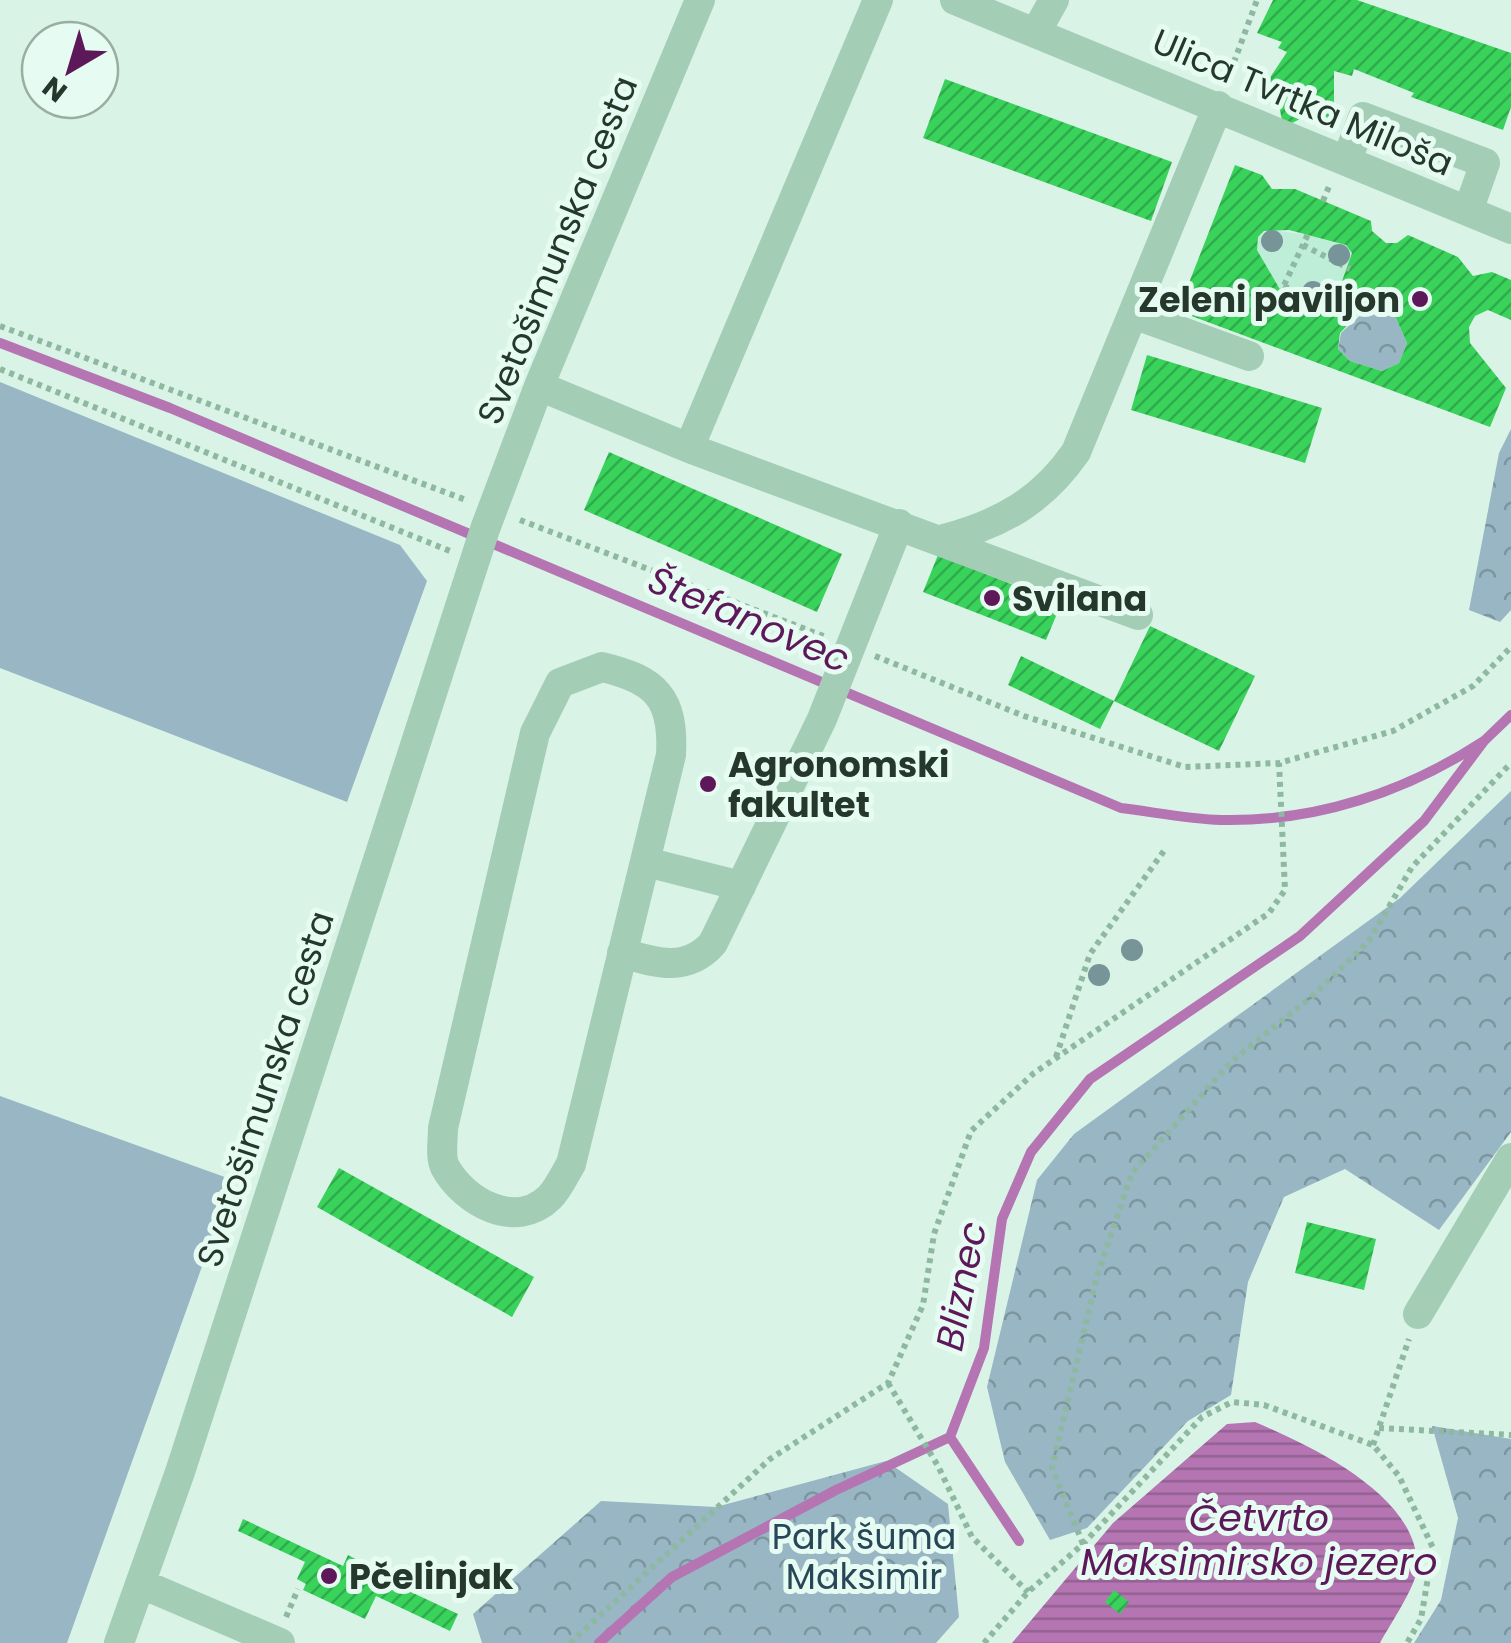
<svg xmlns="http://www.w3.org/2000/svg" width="1511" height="1643" font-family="Poppins,sans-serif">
  <defs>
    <pattern id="forest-crowns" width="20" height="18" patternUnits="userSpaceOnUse" patternTransform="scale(2.5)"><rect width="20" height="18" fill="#98b6c4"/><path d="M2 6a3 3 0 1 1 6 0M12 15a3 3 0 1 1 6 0" fill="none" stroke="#7c959f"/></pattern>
    <pattern id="water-rules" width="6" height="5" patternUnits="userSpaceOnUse" patternTransform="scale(2.5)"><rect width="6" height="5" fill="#b475b2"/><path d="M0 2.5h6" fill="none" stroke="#926191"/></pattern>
    <pattern id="building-hatch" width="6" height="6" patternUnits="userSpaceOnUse" patternTransform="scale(2.5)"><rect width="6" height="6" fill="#39d25b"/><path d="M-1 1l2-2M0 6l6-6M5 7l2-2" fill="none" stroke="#30ab4b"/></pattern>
  </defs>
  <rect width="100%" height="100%" fill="#d9f4e7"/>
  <!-- green -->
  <path fill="#98b6c4" d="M0,382l400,163 27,36 -80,221 -347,-134z
    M0,1096l233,84 -166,463h-67z"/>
  <!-- forest -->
  <path fill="url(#forest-crowns)" d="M1369,307l26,9 12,27 -8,20 -17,8 -32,-10 -12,-12 3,-16z
    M1511,429v181l-11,12 -31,-12 30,-157z
    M1511,791v341l-72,98 -94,-61 -61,28 -36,85 -17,113 -43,26 -101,107 -37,12 -45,-78 -18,-75 50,-207 37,-46 326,-236z
    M1432,1426l79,13v204h-97l27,-43 17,-82z
    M886,1461l62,43 11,113 -23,26h-454l-9,-29 128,-113 115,6z"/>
  <!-- plaza -->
  <path fill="#beeed8" d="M1272,230l44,6 30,9 6,8 -11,31 -27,30 -18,-2 -7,-7 -32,-55 1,-13z"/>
  <!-- water -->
  <path fill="url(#water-rules)" d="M1255,1422c56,24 165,74 162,146 0,17 -28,58 -37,75h-368l101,-120 114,-99z"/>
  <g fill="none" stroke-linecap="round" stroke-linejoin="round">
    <!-- stream -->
    <path stroke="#b475b2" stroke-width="10" d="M0,343l170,65 951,400c33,4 67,11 100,12 95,2 185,-28 263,-79
      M950,1437l69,104
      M599,1643l73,-66 164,-87 114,-53 34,-89 18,-129 29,-67 59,-73 210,-143 124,-115 60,-80 27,-26"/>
  </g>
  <!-- building -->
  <path fill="url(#building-hatch)" fill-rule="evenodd" d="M1273,0h84l154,53v54l-8,23 -92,-33 3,-4 -60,-24 -2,7 -18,-5v48l-30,-2 -16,8 -6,-5 -3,-14 -18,-15 26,-39 -9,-4 4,-6 -25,-9z
    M945,79l227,83 -21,59 -228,-83z
    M1235,165l27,10 10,14h23l76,32 1,10 14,12h11l11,-8 50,22 15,19 19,-4 19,8v40l-23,-10 -13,6 -6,11 1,16 36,45 -16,39 -312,-116zM1289,230l57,15 6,8 -11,31 -27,30 -18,-2 -7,-7 -32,-55 1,-13 6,-6zM1376,308l19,8 12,27 -8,20 -17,8 -32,-10 -12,-12 2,-16 23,-24z
    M1147,355l175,53 -17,55 -174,-53z
    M609,452l233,102 -25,58 -233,-102z
    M938,555l123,49 -15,36 -123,-48z
    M1150,626l105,50 -36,75 -105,-50z
    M1021,656l93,45 -14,28 -92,-44z
    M339,1168l195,109 -22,40 -195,-110z
    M1307,1222l69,17 -12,51 -69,-17z
    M243,1519l100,47 5,-11 13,7 -6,12 25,12 3,-7 75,35 -8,17 -74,-35 -11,23 -62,-29 3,-6 -9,-5 8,-17 -67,-31z
    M1114,1590l15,12 -9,12 -15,-12z"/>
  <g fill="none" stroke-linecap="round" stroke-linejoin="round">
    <!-- path -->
    <path stroke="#8eb9a0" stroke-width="6" stroke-dasharray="5 5" stroke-linecap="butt" d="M1227,81l30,-81
      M1323,201l7,-17
      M1303,245l47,24
      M1284,285l26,19 4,10
      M1280,294l28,-60
      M0,326l466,174
      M0,369l450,182
      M520,520l306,117
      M875,656l149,60 161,51 94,-4 114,-32 80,-45 38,-39
      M1056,1057l34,-103 76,-106
      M888,1383l50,83 34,71 56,55
      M1379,1428l132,7
      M1373,1445l36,-106
      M1083,1544l-31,-76 45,-192 35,-103 100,-112 83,-67 54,-53 43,-74 99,-104
      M286,1617l12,-28
      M570,1643l200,-184 118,-76 35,-78 11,-71 37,-103 63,-58 235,-160 16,-23 -6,-127
      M984,1643l44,-51 55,-48 119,-127 30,-15 32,3 109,40 26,31 34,72 -12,71 -14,24"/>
    <!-- minor -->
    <path stroke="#a4cdb6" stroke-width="30" d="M955,0l556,229
      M1036,32l18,-32
      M1347,160l16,-43 122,46 -17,48
      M1133,314l116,42
      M539,386l150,62 449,167
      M689,448l189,-448
      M944,539c57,-15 98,-38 132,-87l142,-346
      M602,667c55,13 72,32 69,88l-100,409c-6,10 -13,25 -21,33 -34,34 -86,5 -105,-30 -5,-10 -2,-27 -2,-39l92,-395 25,-50z
      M646,862l95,24
      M622,953c34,10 65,20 91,-10l109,-224 77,-195
      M1418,1314l93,-156
      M142,1584l138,59
      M119,1643l61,-171 305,-943 54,-143 161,-386"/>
  </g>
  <!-- trees -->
  <g fill="#779598">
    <circle cx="1272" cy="241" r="11"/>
    <circle cx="1339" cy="255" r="11"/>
    <circle cx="1313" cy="292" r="11"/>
    <circle cx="1132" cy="950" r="11"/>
    <circle cx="1099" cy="975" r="11"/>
  </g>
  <!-- markers -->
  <g fill="#5d185a" stroke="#e6fbf1" stroke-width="4">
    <circle cx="1420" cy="299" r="10"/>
    <circle cx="992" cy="598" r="10"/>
    <circle cx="708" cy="784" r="10"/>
    <circle cx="329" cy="1576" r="10"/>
  </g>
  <g text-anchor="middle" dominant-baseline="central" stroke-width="10" stroke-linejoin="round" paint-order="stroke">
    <!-- street labels -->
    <g font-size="35" fill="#26382b" stroke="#e6fbf1">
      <text transform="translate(1303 102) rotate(23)">Ulica Tvrtka Miloša</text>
      <text transform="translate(557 250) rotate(-68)">Svetošimunska cesta</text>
      <text transform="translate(265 1089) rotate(-72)">Svetošimunska cesta</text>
    </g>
    <!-- poi labels -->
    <g font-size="35" font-weight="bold" fill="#26382b" stroke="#e6fbf1" text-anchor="start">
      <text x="1400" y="299" text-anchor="end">Zeleni paviljon</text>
      <text x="1012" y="598">Svilana</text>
      <text x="728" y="764">Agronomski<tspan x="728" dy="40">fakultet</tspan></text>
      <text x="349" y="1576">Pčelinjak</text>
    </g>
    <!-- park labels -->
    <g font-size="35" fill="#274758" stroke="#e6fbf1">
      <text x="864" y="1536">Park šuma<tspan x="864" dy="40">Maksimir</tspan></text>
    </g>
    <!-- water labels -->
    <g font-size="38" font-style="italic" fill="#5d185a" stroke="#e6fbf1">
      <text transform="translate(749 619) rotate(23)">Štefanovec</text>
      <text transform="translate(961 1286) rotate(-79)">Bliznec</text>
      <text x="1259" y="1517">Četvrto<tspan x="1259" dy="44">Maksimirsko jezero</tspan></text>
    </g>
  </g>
  <!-- north arrow -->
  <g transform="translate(70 70) rotate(218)"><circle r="48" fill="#e6fbf1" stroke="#99ada2" stroke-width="2.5"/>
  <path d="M0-8L18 38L0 25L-18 38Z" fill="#5d185a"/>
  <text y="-15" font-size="28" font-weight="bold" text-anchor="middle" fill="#26382b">N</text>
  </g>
</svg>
